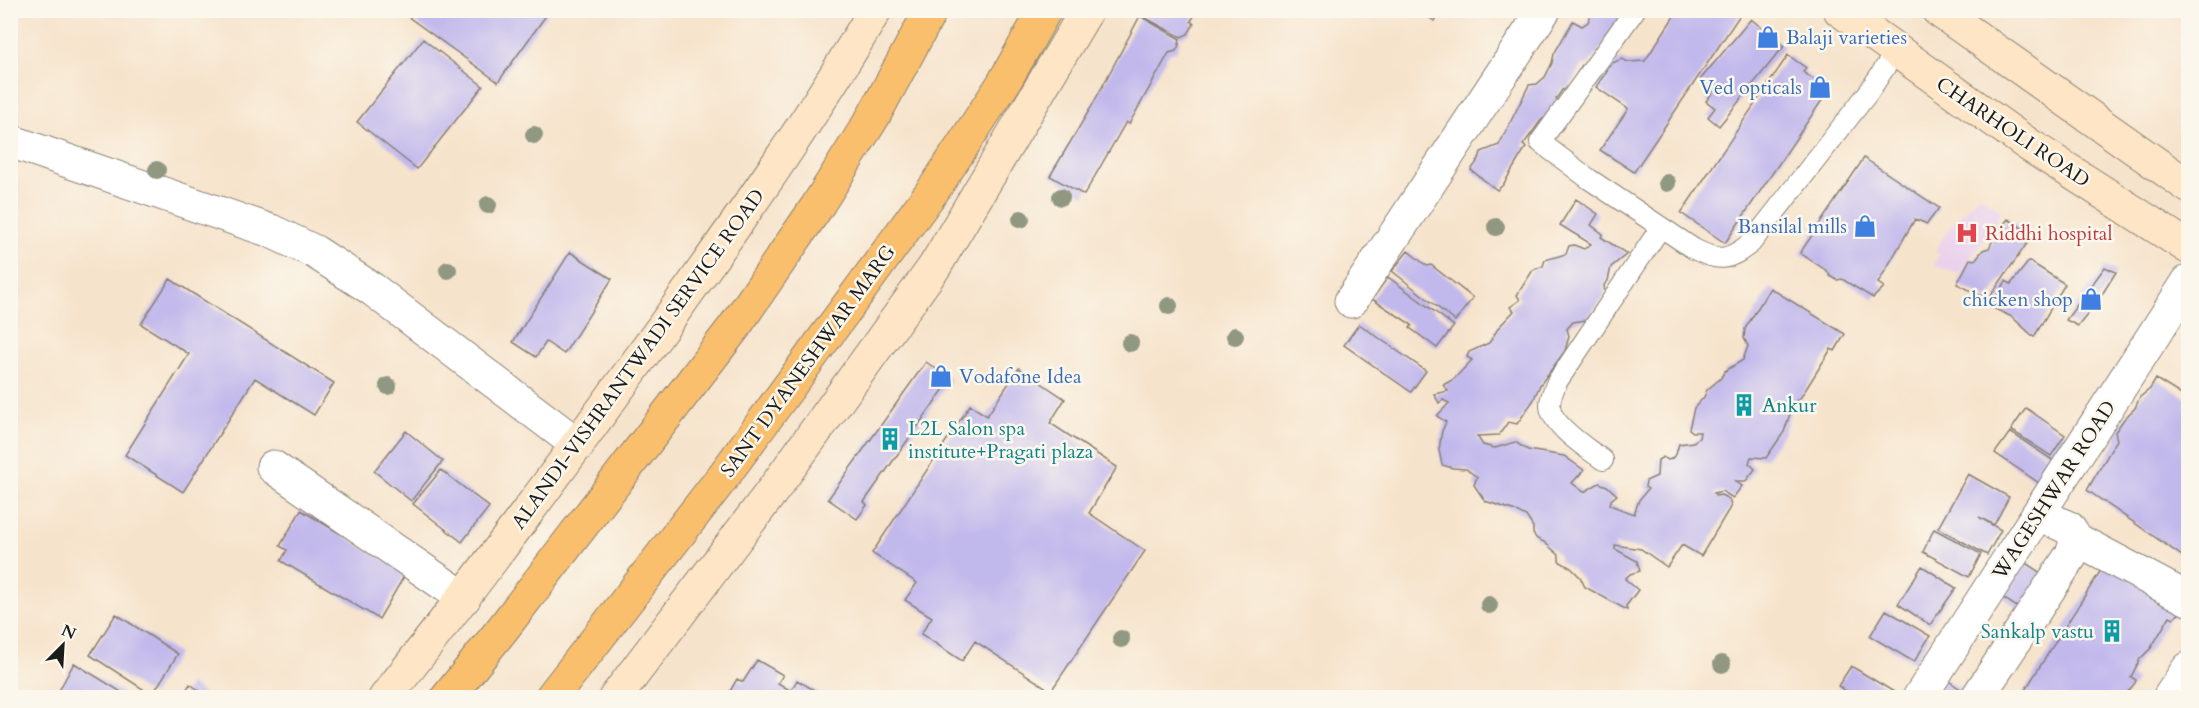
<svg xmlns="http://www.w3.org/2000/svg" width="2199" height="708" font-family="Cardo,serif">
  <rect width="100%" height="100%" fill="#fbf7ec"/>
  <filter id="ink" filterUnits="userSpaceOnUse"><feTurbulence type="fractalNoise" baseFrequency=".0167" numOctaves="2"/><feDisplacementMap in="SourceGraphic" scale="12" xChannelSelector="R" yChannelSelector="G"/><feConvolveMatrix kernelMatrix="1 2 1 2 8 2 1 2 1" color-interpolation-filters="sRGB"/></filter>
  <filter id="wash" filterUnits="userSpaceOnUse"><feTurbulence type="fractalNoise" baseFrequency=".008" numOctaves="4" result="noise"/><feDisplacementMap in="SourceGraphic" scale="24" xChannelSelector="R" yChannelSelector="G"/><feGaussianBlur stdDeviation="1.35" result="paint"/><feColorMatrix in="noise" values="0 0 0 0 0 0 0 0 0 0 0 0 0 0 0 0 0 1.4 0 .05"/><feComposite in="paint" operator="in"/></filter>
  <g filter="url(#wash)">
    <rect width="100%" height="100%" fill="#f6e3cb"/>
    <!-- built -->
    <path fill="#ead1ec" d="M1979,195l22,15 -6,13 -36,51 -25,-9 6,-11 -5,-2 5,-10 14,-20z"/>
    <g id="blocks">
      <!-- building -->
      <path fill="#c1b8ec" d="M411,10h139l-52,72 -91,-66z
        M1143,10h55l-7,11 3,3 -6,10 -7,3 -41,-22z
        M1419,10h22l-7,11z
        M1598,10h33l-43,55h-6l-14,24 -6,1 -6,9 5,3 -9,14 -10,3 -19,26 3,2 -23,38 -6,5 -26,-20 8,-11 2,-7 18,-7 30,-60 8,-1 8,-7 7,-14 2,-9 19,-33 9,5 6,-4 3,-10z
        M1678,10h55l7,5 -106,157 -34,-22 28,-41 -32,-22 16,-24 10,-4 6,3 17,-1z
        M1140,16l40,23 -1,6 -3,6 -7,2 -40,71 -3,-2 -42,73 -34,-19 43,-72z
        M1751,19l33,27 -65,80 -11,-9 7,-9 -9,-7 7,-9 -14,-11z
        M423,39l60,47 -66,83 -60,-47z
        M1788,55l18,13 -3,4 26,18 -104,153 -44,-30z
        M1864,158l75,50 -12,16 -12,-5 -37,64 6,4 -11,11 -31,-19 -5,1 -7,-4 -3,-5 -27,-18z
        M1576,199l22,15 -7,11 12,9 -2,3 26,17 -16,13 -3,14 -4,4 1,9 -19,26 -13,2 -6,7 2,7 -4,15 -25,34 -7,16 -16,23 -9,-2 -9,13 -22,1 6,9 12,3 20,-6 13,8 36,6 20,14 -12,13 12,9 15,-9 8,3 10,9 -6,5 -1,5 24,9 5,-14 9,-11 -3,-2 1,-6 11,-5 1,-16 5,-3 5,3 3,-1 5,-5 3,-10 14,-2 6,-4 1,-6h-7l-4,-3 5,-21 10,-11 3,-7 14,-12 4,-7 18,-11 5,-14 -4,-8 1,-9 25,-41 75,46 -10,17 -4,-2 -30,48 -7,5 -10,30 -18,26 -15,-1 -2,6 6,6 -9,12h-11l7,5 -9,12 -11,-7 -8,2 2,3 5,-1 8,4 2,7 -30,50 -19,-11 -15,22 -26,-18 -26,-4v4l22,12 3,10 -10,3 -5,5 13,11 -12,16 1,4 -42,-23 -5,-10 -9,-9 -12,-7v-6l-15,-13 -7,-3 -4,-5v-7l-7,-11 -10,-5 -31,-10 -11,-16 3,-8 -11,-8 -13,-1 -11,-3 -3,-15 3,-19 4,-9 -9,-6 12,-13 -6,-3 -4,3 -5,-9 14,-3 -5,-6 11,-6 18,-19 -5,-3 2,-5 20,-9 10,-16 15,-16 -4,-4 10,-7 -3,-5 16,-25 10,-4 2,-6 21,-6 3,-8 5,-1 10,4 7,-5 -31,-19z
        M2008,219l25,16 -45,64 -31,-15 13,-25 5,1 8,-10 6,-2 7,-14z
        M1408,251l19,15 4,-1 42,33 -18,23 -63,-50z
        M570,252l42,27 -48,75 -18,-12 -10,15 -23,-15z
        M2029,261l36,23 -31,53 -22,-20 -17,-8 7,-7 -6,-4 10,-17 5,3z
        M2105,267l11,5 -20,32 -18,22 -12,-6z
        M1388,277l66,49 -17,22 -27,-20 2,-3 -40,-26z
        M170,279l164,104 -20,32 -59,-37 -72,114 -58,-37 64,-101 -48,-30z
        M1359,324l67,47 -15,21 -67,-47z
        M926,362l25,17 -87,123 3,3 -10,14 -29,-20z
        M1019,368l46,31 -15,24 67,44 -28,46 56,38 -94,140 -76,-50 -13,20 -41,-27 11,-17 -27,-17 12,-17 -45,-30 98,-148 17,11z
        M2156,379l32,20 -3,9 3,3v149l-101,-70 30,-50 -2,-8 9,-13 11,-11 5,-11 10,-8z
        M2026,408l39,27 -14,21 -40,-26z
        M406,431l37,30 -32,40 -37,-30z
        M2010,432l47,31 -15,22 -47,-32z
        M441,470l48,37 -27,35 -49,-38z
        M1968,474l41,23 -15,28 -15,-8 22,13 -14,25 -49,-27z
        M301,510l105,63 -27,46 -98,-58 6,-11 -7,-4z
        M1934,529l47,25 -12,23 -46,-25z
        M2018,558l26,17 -21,36 -26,-17z
        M2106,562l75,50 -7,6 -4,-2 -19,32 -11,11 -9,18 5,3 -1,3 -12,15h-103z
        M1922,566l34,22 -26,37 -32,-21z
        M1886,610l44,26 -16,26 -44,-26z
        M116,614l62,40 -26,41 -62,-40z
        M757,660l26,15 -5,8 13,8 6,-11 31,18h-102l11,-19 6,3z
        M74,663l49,30 -3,5h-65z
        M1851,666l43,26 -4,6h-33l-19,-12z
        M1944,678l24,16 -2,4h-34z
        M190,684l20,14h-29z"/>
    </g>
  </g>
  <g filter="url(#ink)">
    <use href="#blocks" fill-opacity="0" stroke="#898074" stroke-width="1.5"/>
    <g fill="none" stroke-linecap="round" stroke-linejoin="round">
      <!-- lane casing -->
      <g stroke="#898074" stroke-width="22">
        <path id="lane" d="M1635,10l-95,132 49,37 105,70c26,13 34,12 57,-6l117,-150 28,-42
          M1603,460c-15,-11 -53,-35 -53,-55 0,-8 4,-16 7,-23l104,-155"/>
      </g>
      <!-- street casing -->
      <g stroke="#898074" stroke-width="35">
        <path id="street" d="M10,141l261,90 44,21 57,37 206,156
          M1351,301l193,-291
          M273,467l191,131
          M2077,540l111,59
          M1919,698l269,-416
          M1977,698l95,-144 5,-14 -8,-12 -31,-14
          M2169,698l19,-29"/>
      </g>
      <!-- secondary casing -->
      <g stroke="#898074" stroke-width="35">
        <path id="secondary" d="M1840,10l186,133 162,104
          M1938,10l250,176
          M385,698c95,-120 185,-243 275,-367 75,-105 150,-209 215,-321
          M615,698l158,-208 162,-224 152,-256"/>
      </g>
      <!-- primary casing -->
      <g stroke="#898074" stroke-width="35">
        <path id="primary" d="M447,698l57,-71 231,-301 81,-118 57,-91 58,-107
          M551,698l171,-220 214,-292 67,-102 42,-74"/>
      </g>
      <!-- lane -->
      <use href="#lane" stroke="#fff" stroke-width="20"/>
      <!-- street -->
      <use href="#street" stroke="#fff" stroke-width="33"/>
      <!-- secondary -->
      <use href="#secondary" stroke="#fde5c5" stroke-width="33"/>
      <!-- primary -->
      <use href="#primary" stroke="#f9bf6d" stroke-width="33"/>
    </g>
    <!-- trees -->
    <g fill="#909881">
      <circle cx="534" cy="135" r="9"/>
      <circle cx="157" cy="170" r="9"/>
      <circle cx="1667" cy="183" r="9"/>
      <circle cx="1061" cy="197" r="9"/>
      <circle cx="488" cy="205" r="9"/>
      <circle cx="1021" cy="219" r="9"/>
      <circle cx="1496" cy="227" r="9"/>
      <circle cx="448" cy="270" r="9"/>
      <circle cx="1169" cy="306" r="9"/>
      <circle cx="1235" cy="336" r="9"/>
      <circle cx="1130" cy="343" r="9"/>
      <circle cx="388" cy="386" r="9"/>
      <circle cx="1489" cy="605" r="9"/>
      <circle cx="1121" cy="639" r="9"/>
      <circle cx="1722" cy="664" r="9"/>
    </g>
  </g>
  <!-- icons -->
  <defs>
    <g id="shop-bare" transform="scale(1.8)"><path d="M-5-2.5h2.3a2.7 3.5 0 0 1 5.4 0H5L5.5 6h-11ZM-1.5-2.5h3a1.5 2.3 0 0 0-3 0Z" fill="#3f7fe0" stroke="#fbf7ec" stroke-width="2.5" paint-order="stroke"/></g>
    <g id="hospital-bare" transform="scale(1.8)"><path d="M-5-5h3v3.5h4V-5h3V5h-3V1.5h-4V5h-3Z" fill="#e0444e" stroke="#fbf7ec" stroke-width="2.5" paint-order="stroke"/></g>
    <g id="building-bare" transform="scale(1.8)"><path d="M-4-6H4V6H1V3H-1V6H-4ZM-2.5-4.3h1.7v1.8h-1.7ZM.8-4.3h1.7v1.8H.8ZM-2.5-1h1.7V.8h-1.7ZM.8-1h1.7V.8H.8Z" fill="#0f9aa8" stroke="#fbf7ec" stroke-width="2.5" paint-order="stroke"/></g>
  </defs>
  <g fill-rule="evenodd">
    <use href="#shop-bare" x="1768" y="37"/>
    <use href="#shop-bare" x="1820" y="87"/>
    <use href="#shop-bare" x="1865" y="226"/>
    <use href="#hospital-bare" x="1967" y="233"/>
    <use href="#shop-bare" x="2091" y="299"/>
    <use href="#shop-bare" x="941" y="376"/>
    <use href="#building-bare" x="1744" y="405"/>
    <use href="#building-bare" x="890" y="439"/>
    <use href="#building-bare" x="2112" y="631"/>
  </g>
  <g text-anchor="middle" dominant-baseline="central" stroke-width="5" stroke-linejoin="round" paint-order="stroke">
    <!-- shop labels -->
    <g font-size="20" fill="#366cbe" stroke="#fbf7ec" text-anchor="end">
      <text x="1786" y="37" text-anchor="start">Balaji varieties</text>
      <text x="1802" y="87">Ved opticals</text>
      <text x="1847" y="226">Bansilal mills</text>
      <text x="2073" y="299">chicken shop</text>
      <text x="959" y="376" text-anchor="start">Vodafone Idea</text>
    </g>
    <!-- street labels -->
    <g font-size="20" fill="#1c1c1c" stroke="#fbf7ec">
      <text transform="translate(2013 132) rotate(34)">CHARHOLI ROAD</text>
      <text transform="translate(638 359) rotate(-54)">ALANDI-VISHRANTWADI SERVICE ROAD</text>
      <text transform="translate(808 361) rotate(-54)">SANT DYANESHWAR MARG</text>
      <text transform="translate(2054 490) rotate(-57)">WAGESHWAR ROAD</text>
    </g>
    <!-- health labels -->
    <g font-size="20" fill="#be3a42" stroke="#fbf7ec" text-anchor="start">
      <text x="1985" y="233">Riddhi hospital</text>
    </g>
    <!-- culture labels -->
    <g font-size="20" fill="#0d838f" stroke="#fbf7ec" text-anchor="start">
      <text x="1762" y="405">Ankur</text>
      <text x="908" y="428">L2L Salon spa<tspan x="908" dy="23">institute+Pragati plaza</tspan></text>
      <text x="2094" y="631" text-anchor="end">Sankalp vastu</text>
    </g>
  </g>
  <!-- margin -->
  <rect width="2199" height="708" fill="none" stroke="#fbf7ec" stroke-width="36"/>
  <!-- north arrow -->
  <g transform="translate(63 645) rotate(24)" stroke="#fbf7ec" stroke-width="4.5" paint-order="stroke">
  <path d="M0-4.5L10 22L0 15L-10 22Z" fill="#1c1c1c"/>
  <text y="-9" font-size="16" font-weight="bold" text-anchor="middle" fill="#1c1c1c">N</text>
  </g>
</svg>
